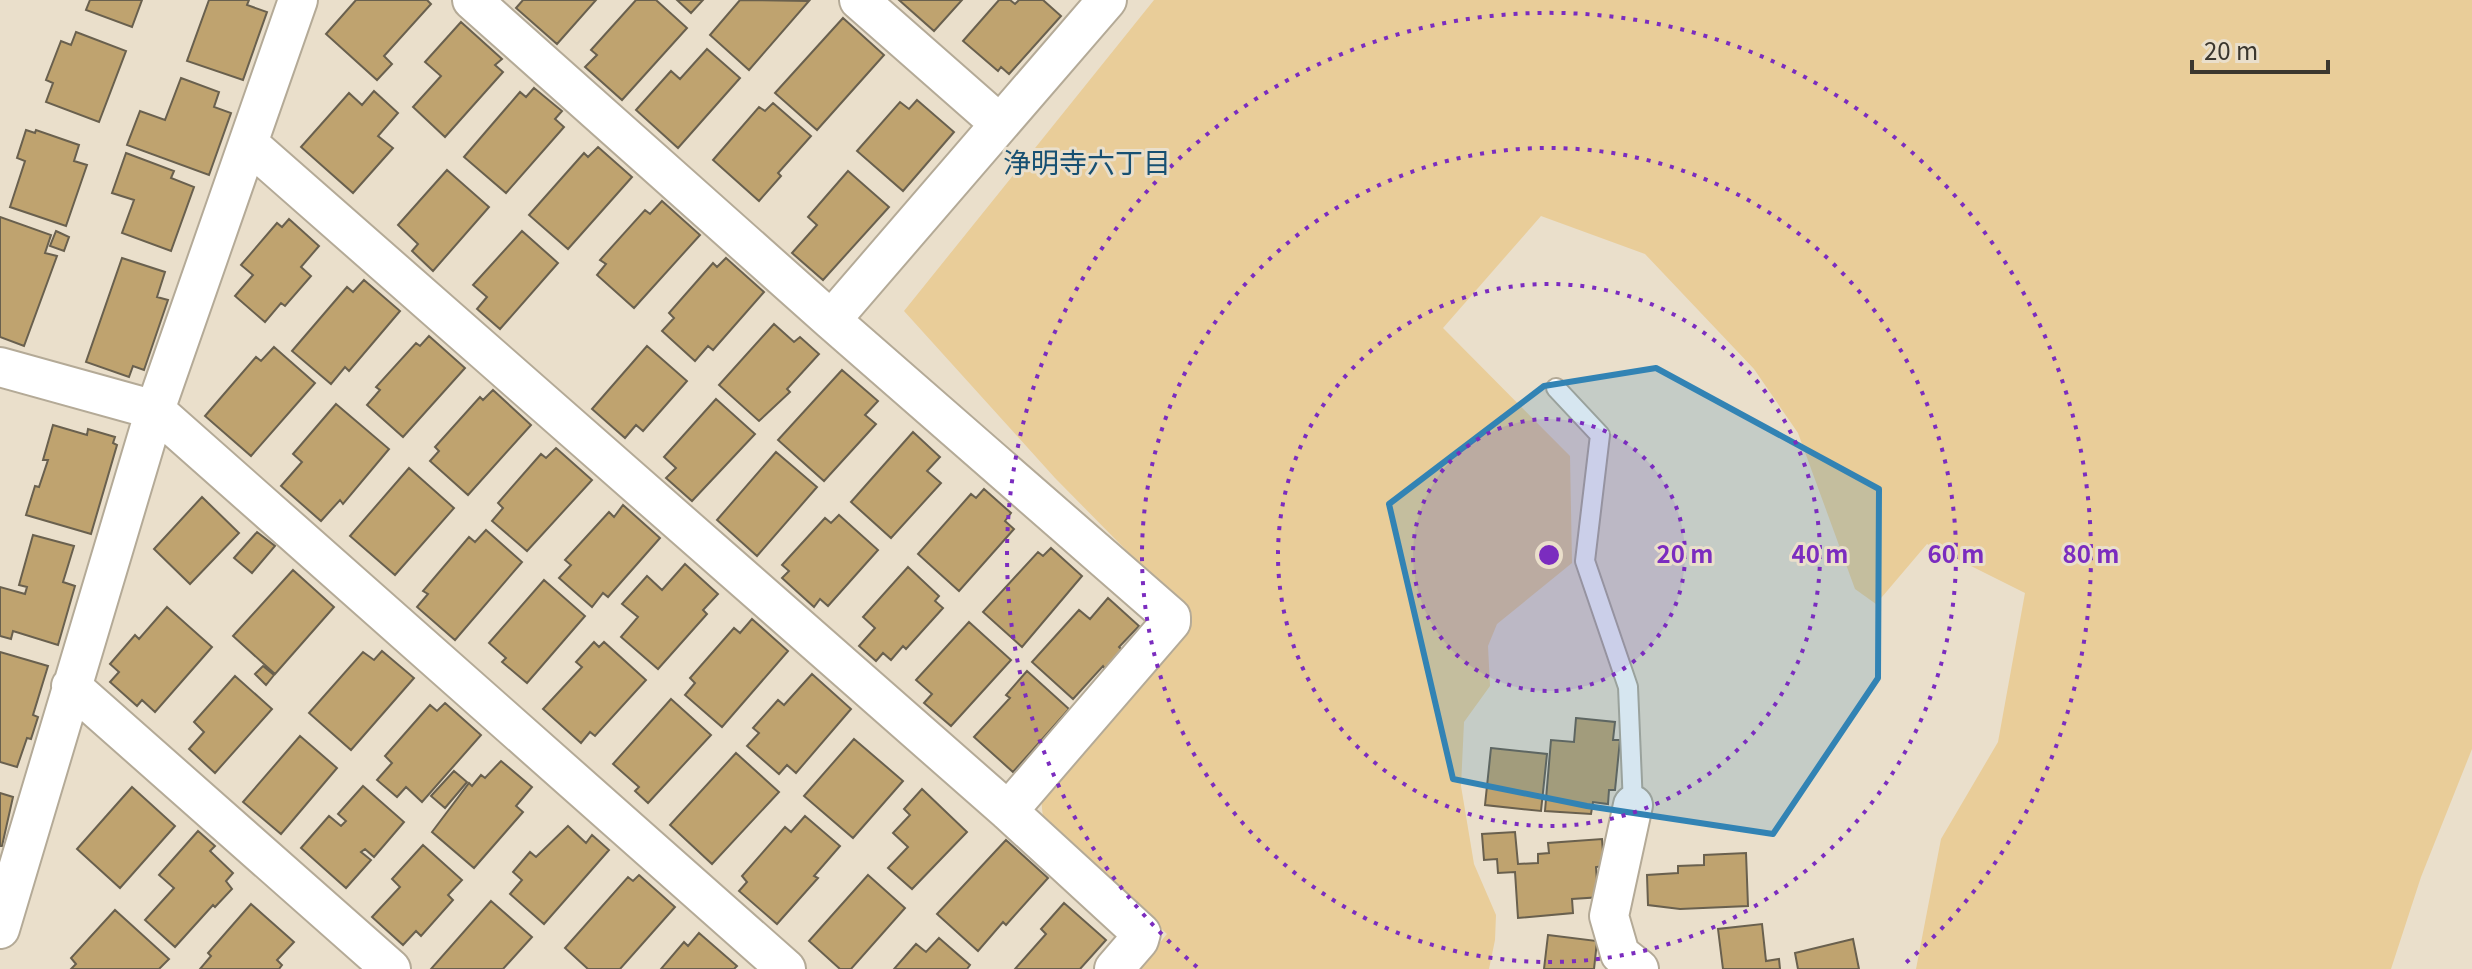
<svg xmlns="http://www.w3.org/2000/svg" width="2472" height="969" font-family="Georgia,'Noto Sans JP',serif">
  <rect width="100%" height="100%" fill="#eadfcb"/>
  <!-- green -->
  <path fill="#e9cd99" d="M1154,0h1318v749l-51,128 -30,92h-475l25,-130 57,-97 27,-149 -98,-49 -51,60 -21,-15 -57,-156 -44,-64 -109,-115 -104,-38 -98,112 127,128 2,107 -75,61 -9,22 2,40 -26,36 -3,64 13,78 22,51 -1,25 -6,29h-351l29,-35 -124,-116 -2,-20 144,-164 5,-19 -135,-137 -151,-167z"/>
  <!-- building -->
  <path fill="#bfa36f" stroke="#69604e" stroke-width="2" d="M90,0h52l-10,27 -46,-17z
    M209,0h40l-2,5 20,7 -24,68 -56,-19z
    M356,0h71l4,4 -47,52 8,8 -15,16 -51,-46z
    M523,0h73l-39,44 -41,-36z
    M636,0h20l31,28 -65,72 -37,-33 12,-12 -6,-5z
    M677,0h26l-12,13z
    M740,0l69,1 -60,69 -39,-35z
    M899,0h63l-28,31z
    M999,0h11l5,4 4,-4h24l18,16 -52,58 -8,-7 -3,4 -35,-30z
    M843,18l41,37 -67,75 -42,-37z
    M461,22l41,37 -7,6 8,7 -58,65 -32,-30 28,-31 -16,-14z
    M76,32l50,19 -27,71 -53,-20 7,-19 -7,-3 15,-39 10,4z
    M707,49l33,29 -62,70 -42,-38 35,-39 9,8z
    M181,78l38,14 -5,15 17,6 -22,62 -82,-30 13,-34 25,9z
    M534,88l28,23 -7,8 9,8 -58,66 -42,-36 56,-65 6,5z
    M374,91l24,22 -20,23 15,12 -40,45 -52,-46 48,-54 13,12z
    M917,100l37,32 -51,59 -46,-40 43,-49 9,7z
    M773,103l38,33 -33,37 3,3 -22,25 -46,-41 46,-53 6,4z
    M26,130l9,3 1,-3 43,15 -5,16 13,4 -21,61 -56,-19 15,-46 -8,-3z
    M598,147l34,30 -64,72 -39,-34 55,-62 4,4z
    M126,153l48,18 -3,7 23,9 -23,64 -49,-18 12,-33 -22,-7z
    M447,170l42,37 -56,64 -21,-20 6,-7 -20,-19z
    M848,171l41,36 -66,73 -31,-27 25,-28 -9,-8z
    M662,201l38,34 -66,73 -37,-33 9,-11 -6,-4 45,-50 5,4z
    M0,217l51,18 -6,18 12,3 -33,90 -24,-9z
    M289,219l30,27 -18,21 10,9 -26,30 -4,-3 -16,19 -30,-26 18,-21 -12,-10 36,-42 5,4z
    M56,231l13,6 -5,14 -14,-5z
    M522,231l36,32 -58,66 -23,-20 10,-12 -14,-12z
    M122,258l43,14 -8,25 11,3 -24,70 -11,-4 -4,11 -43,-15z
    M726,258l38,34 -51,58 -5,-4 -13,15 -33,-30 12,-13 -5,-5 44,-50 4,4z
    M364,280l36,31 -51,60 -4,-4 -14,17 -39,-33 55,-64 6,5z
    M774,324l20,18 6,-5 19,17 -32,35 3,3 -31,29 -40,-36z
    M429,336l36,32 -62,69 -36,-32 13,-15 -4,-3 40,-44 4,3z
    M647,346l40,35 -44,50 -7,-6 -11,13 -33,-29z
    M274,347l41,36 -64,73 -46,-40 51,-59 5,4z
    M842,370l36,31 -13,14 11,9 -52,57 -46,-41z
    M493,390l38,35 -63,70 -38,-34 9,-10 -4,-4 45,-50 3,3z
    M716,399l39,35 -63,67 -26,-23 10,-10 -12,-11z
    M336,404l53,45 -46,55 -3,-4 -19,21 -40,-35 21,-24 -9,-8z
    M53,425l34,10 1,-6 27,8 -2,6 4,2 -26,89 -65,-19 9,-29 4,1 9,-27h-5z
    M913,432l27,25 -13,14 14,12 -50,55 -40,-36z
    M556,448l36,32 -65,71 -35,-30 11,-13 -5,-5 43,-49 5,4z
    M776,452l41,35 -60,69 -40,-36z
    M409,468l45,40 -59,67 -45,-39z
    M984,489l27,24 -6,8 9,8 -55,62 -41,-37 53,-60 5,4z
    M202,497l37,36 -49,51 -36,-35z
    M623,505l37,33 -52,59 -5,-4 -11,14 -33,-29 12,-13 -6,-5 44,-48 5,5z
    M839,515l39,35 -50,56 -8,-7 -6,8 -32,-29 7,-7 -7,-6 43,-47 6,5z
    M486,530l36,32 -67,78 -38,-33 11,-13 -5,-3 46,-54 6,5z
    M257,532l18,14 -23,27 -18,-15z
    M33,535l41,11 -11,36 12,4 -17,59 -45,-14 -2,8 -11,-3v-49l25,7 2,-7 -8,-2z
    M1051,548l31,28 -60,71 -39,-35 55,-60 5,4z
    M685,564l33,30 -15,16 4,4 -49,55 -37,-32 17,-20 -16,-13 25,-28 15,14z
    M908,567l31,29 -4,5 8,7 -37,41 -3,-3 -12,14 -8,-7 -7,8 -17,-15 16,-18 -12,-11z
    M293,570l41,37 -59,67 -42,-38z
    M544,580l41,36 -58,67 -25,-21 4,-4 -17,-15z
    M1108,598l31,28 -20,21 3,3 -17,19 -2,-3 -30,33 -41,-37 47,-52 11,9z
    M167,607l45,40 -57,65 -13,-12 -5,6 -27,-24 9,-10 -9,-8 25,-29 4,4z
    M752,619l36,32 -66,76 -37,-32 10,-12 -5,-5 44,-50 6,5z
    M969,622l42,38 -60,66 -27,-23 8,-9 -16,-14z
    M594,642l5,5 5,-5 42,38 -51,56 -5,-4 -9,11 -38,-34 39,-42 -6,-5z
    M382,651l32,27 -63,72 -42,-37 54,-61 11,8z
    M0,652l48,14 -15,49 5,2 -7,22 -4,-1 -10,29 -17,-5z
    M263,666l11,9 -8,10 -11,-11z
    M1027,671l42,38 -56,63 -39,-35 36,-39 -4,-3z
    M812,674l39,35 -55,64 -9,-8 -8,9 -32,-28 12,-13 -6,-5 25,-28 6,5z
    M235,676l37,33 -57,64 -26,-24 15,-17 -10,-10z
    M671,699l40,36 -63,68 -13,-12 4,-4 -26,-23z
    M445,703l36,32 -59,67 -16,-15 -9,10 -20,-17 15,-17 -7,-7 45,-51 7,6z
    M1576,718l39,4 -2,18h7l-5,50h-6l-1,14 -15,-2 -2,12 -46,-3 6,-71 23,2z
    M300,736l37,32 -56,66 -38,-32z
    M854,739l49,42 -50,57 -49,-42z
    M1491,748l56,6 -6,57 -56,-6z
    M736,753l43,39 -67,72 -42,-39z
    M501,761l31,26 -16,19 7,6 -49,56 -42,-36 37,-49 3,3 9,-11 4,3z
    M454,771l13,11 -22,26 -14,-12z
    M363,786l41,36 -30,35 -9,-8 -4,3 10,8 -25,28 -45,-40 28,-32 12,10 5,-5 -8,-7z
    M132,787l43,39 -55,62 -43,-39z
    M922,789l45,43 -55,57 -24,-21 20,-21 -15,-14 17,-18 -6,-6z
    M0,793l13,4 -11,49h-2z
    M805,816l35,30 -26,30 4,2 -41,46 -38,-33 8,-9 -5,-6 43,-49 6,5z
    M568,826l18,17 6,-8 17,15 -65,74 -34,-30 12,-14 -9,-8 17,-20 6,5z
    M198,831l17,15 -5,5 23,22 -7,8 6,8 -17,18 -2,-2 -38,42 -30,-27 29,-32 -15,-13z
    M1515,832l3,32 20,-1v-9l11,-1 -1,-10 54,-4 2,27 -8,1 1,14h4l1,16 -30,2 1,14 -55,5 -3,-46 -17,1 -1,-14 -13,1 -2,-26z
    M1006,840l42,38 -42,47 -3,-3 -25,29 -41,-37z
    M423,845l39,35 -14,15 5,5 -32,36 -5,-5 -13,14 -31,-28 28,-30 -8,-8z
    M1746,853l2,53 -68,3 -32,-4 -1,-30 31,-2v-7l26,-1v-10z
    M639,875l36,32 -55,62h-32l-23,-21 63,-71 5,4z
    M868,875l37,33 -54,61h-11l-31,-28z
    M491,901l41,36 -29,32h-72z
    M1064,903l42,37 -26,29h-65l31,-35 -5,-5z
    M251,904l43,38 -17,18 5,5 -3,4h-79l11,-13 -3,-3z
    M115,910l54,49 -10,10h-88l5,-5 -5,-6z
    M1762,924l4,37 13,-2 1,10h-57l-5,-40z
    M699,933l38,33 -3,3h-73l23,-27 4,4z
    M1548,935l49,6 -3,28h-50z
    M939,938l31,27 -3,4h-73l22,-25 10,8z
    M1853,939l6,30h-61l-3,-16z"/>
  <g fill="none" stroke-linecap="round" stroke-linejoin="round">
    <!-- lane casing -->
    <g stroke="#b4aa97" stroke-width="22">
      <path id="lane" d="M1556,388l44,47 -15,126 43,126 5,118"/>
    </g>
    <!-- street casing -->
    <g stroke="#b4aa97" stroke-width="42">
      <path id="street" d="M472,0l359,320 340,297v5l-163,189
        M859,0l141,124
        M249,144l759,667 133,122 -2,7 -25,29
        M831,320l276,-320
        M0,367l155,43 631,559
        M71,686l320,283
        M1633,805l-24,111 11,38 19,15
        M0,929l155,-519 143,-410"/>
    </g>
    <!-- lane -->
    <use href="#lane" stroke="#fff" stroke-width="18"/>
    <!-- street -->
    <use href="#street" stroke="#fff" stroke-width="38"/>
  </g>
  <!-- marked area -->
  <path fill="#3283b4" fill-opacity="0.2" stroke="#3283b4" stroke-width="6" stroke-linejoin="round" d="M1656,368l223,121 -1,189 -105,156 -186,-28 -134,-27 -64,-275 155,-118z"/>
  <!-- distance rings -->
  <circle cx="1549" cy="555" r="136" fill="#7b2cbf" fill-opacity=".12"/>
  <g fill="none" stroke="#7b2cbf" stroke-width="4" stroke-dasharray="4 8">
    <circle cx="1549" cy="555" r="136"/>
    <circle cx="1549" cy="555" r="271"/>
    <circle cx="1549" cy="555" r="407"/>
    <path d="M1197 967A542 542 0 1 1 1901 967"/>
  </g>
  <g text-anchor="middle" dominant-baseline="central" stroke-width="6" stroke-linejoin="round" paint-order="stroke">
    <!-- neighbourhood labels -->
    <g font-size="28" fill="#175072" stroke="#eadfcb">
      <text x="1087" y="161">浄明寺六丁目</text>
    </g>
  </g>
  <circle cx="1549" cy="555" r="12" fill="#7b2cbf" stroke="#eadfcb" stroke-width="4"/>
  <g font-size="24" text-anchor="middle" font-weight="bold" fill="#7b2cbf" stroke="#eadfcb" stroke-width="6" stroke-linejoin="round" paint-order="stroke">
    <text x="1685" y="563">20 m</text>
    <text x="1820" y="563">40 m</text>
    <text x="1956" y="563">60 m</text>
    <text x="2091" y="563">80 m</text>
  </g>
  <!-- scale -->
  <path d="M2192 60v12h136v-12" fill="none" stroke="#3b372f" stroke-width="4"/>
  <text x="2204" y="60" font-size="24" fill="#3b372f" stroke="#eadfcb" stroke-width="6" paint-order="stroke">20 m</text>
</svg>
